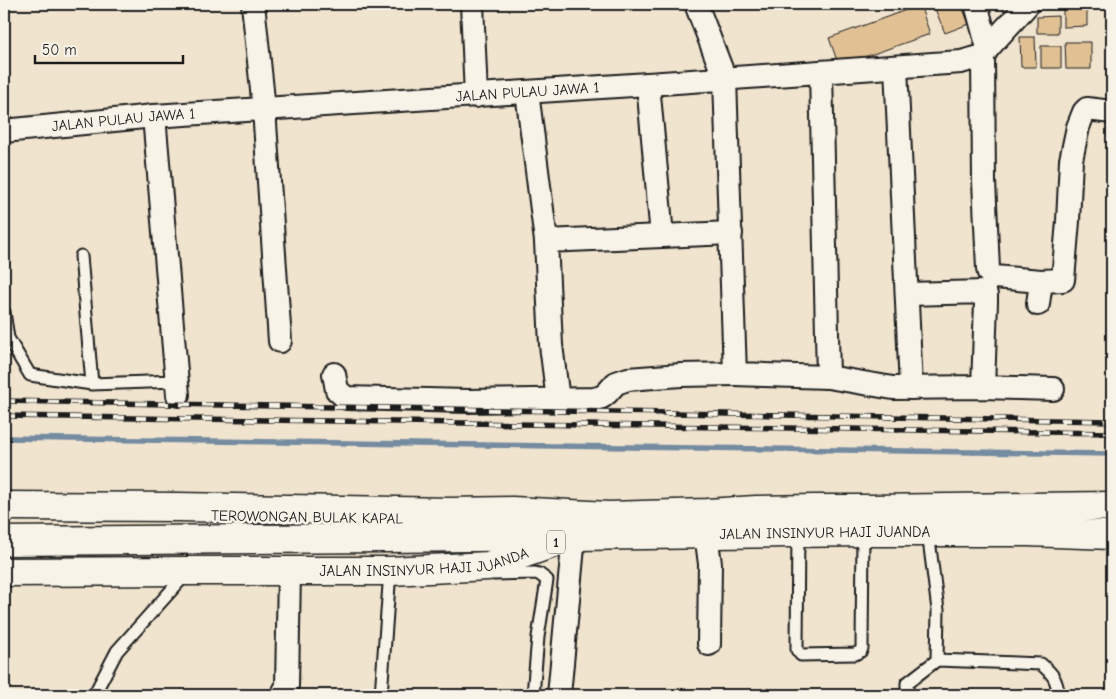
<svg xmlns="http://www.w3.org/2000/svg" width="1116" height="699" font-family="'Comic Neue',sans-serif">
  <rect width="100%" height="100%" fill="#f0e4cf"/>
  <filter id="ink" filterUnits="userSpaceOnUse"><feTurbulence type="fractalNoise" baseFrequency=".02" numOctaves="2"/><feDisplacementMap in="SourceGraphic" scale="10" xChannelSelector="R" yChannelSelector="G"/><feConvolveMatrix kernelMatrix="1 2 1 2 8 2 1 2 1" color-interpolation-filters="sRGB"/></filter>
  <g filter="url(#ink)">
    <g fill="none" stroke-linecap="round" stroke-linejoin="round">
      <!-- stream -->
      <path stroke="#748ba0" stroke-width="5.5" d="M4,438l1108,16"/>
    </g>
    <!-- building -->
    <path fill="#e1c194" stroke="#1c1c1c" d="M933,4h28l8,20 -24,9z
      M1063,4h24v22l-24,1z
      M920,5l10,29 -91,32 -10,-28z
      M1058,16v17h-21v-16z
      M1020,37h15l1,30h-15z
      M1065,42h26v27h-25z
      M1041,46h20v22h-20z"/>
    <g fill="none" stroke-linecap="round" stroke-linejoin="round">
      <!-- service casing -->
      <g stroke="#1c1c1c" stroke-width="15">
        <path id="service" d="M81,256l11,128
          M4,312l4,26 22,37 62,9 84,-3
          M798,532l-1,115v3l4,5 54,-1 6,-3 1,-3 1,-116
          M494,574l41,-1 4,1 8,6 -9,57 -5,58
          M937,660l104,4c13,11 15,15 18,31
          M94,695l23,-44 69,-77
          M381,695l9,-124
          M907,695v-12l30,-23 1,-50 -10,-78"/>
      </g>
      <!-- minor casing -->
      <g stroke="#1c1c1c" stroke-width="26">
        <g id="minor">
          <path d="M253,4l11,105 16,232"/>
          <path d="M472,4l4,92"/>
          <path d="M696,4l29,75 10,295 93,3 65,11 90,-1 70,2"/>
          <path d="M976,4l12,44"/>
          <path d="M983,56l1,125 4,88 1,4 5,4 47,4 -3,23"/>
          <path d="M896,67l15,321"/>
          <path d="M821,72l7,305"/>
          <path d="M648,84l14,152"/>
          <path d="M527,92l19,149 5,104 7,55"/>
          <path d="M154,116l24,279"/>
          <path id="s1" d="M4,131l150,-15 494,-32 313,-22 22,-6 5,-8 40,-44"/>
          <path d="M546,241l185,-8"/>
          <path d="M1041,281l22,-1 5,-59 3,-61 7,-33 6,-15 3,-3 25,3"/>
          <path d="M907,294l78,-2 1,3v7l-3,85"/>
          <path d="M334,374l3,16 9,8 122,3 126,-2 8,-2 5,-4 9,-10 12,-4 53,-4 54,-1"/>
          <path d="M706,533l4,31 -1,80"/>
          <path d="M282,695l5,-9 2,-114"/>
          <path d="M559,695l15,-159"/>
        </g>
      </g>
      <!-- trunk casing -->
      <g stroke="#1c1c1c" stroke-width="31">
        <g id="trunk">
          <path d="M4,506l175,1 271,5 62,-1 97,5 98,-3 49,-3 58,-1h54l244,-3"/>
          <path d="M4,541l382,-3 164,-2"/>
          <path id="s2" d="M4,572l184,-1h202l98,-5 86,-30 289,-4h164l85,3"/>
        </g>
      </g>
      <!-- service -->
      <use href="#service" stroke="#f7f3e8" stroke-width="11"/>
      <!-- minor -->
      <use href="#minor" stroke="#f7f3e8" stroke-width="22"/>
      <!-- trunk -->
      <use href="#trunk" stroke="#f7f3e8" stroke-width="28"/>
      <!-- rail casing -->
      <g stroke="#1c1c1c" stroke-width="5.5">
        <path id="rail" d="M4,401l1108,20
          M4,416l1108,17"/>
      </g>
      <!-- rail -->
      <use href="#rail" stroke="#f7f3e8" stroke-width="4" stroke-dasharray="11" stroke-linecap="butt"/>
    </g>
  </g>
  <g text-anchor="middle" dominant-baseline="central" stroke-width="5" stroke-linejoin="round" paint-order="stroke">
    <!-- shield labels -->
    <rect fill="#f7f3e8" stroke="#5e5c59" stroke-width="1" x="547" y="530.5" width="18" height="23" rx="4"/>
    <g font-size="14" font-weight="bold" fill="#1c1c1c">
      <text x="556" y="542">1</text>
    </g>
    <!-- street labels -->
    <g font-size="15" fill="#1c1c1c" stroke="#f7f3e8">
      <text stroke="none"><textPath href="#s1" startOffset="525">JALAN PULAU JAWA 1</textPath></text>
      <text stroke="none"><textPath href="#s1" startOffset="120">JALAN PULAU JAWA 1</textPath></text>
      <text transform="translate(307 517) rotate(1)">TEROWONGAN BULAK KAPAL</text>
      <text stroke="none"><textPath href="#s2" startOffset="826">JALAN INSINYUR HAJI JUANDA</textPath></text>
      <text stroke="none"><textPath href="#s2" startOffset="421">JALAN INSINYUR HAJI JUANDA</textPath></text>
    </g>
  </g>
  <!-- margin -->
  <rect width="1116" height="699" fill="none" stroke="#f7f3e8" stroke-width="20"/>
  <rect x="10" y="10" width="1096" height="679" fill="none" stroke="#1c1c1c" stroke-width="2" filter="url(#ink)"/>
  <!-- scale -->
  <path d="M35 55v8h148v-8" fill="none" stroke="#1c1c1c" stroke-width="2.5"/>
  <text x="42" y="55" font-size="15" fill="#1c1c1c" stroke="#f7f3e8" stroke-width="4" paint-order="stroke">50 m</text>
</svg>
